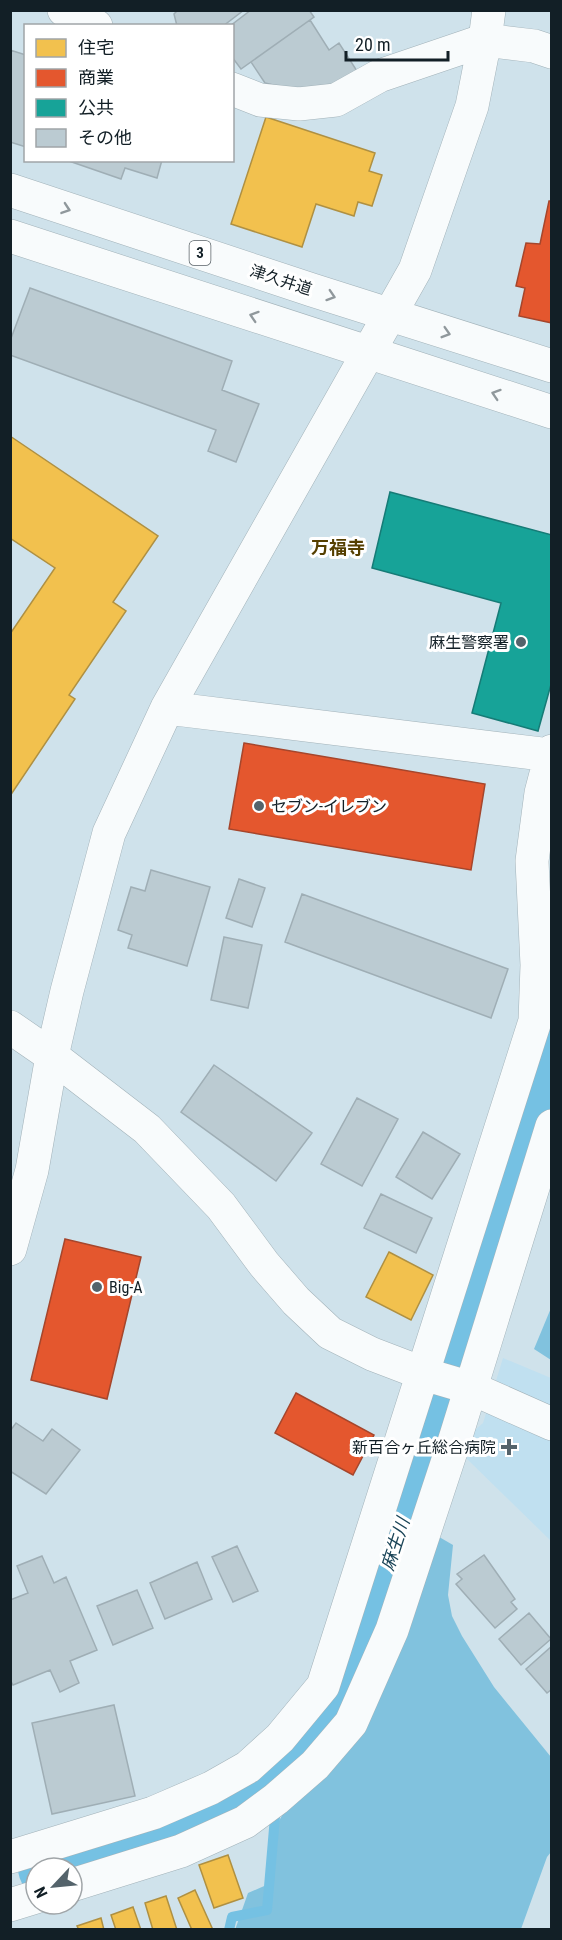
<svg xmlns="http://www.w3.org/2000/svg" width="562" height="1940" font-family="'Roboto Condensed','Noto Sans JP',sans-serif">
  <rect width="100%" height="100%" fill="#cfe2eb"/>
  <!-- built -->
  <path fill="#c0e0f0" d="M503,1358l48,20v163l-86,-84 2,-20 16,-14z"/>
  <!-- forest -->
  <path fill="#81c2de" d="M551,1308v52l-17,-11z
    M434,1534l19,11 -5,50 4,21 10,20 32,51 57,70v95l-4,5 -26,72 -286,1 13,-37 23,-10 8,-62z"/>
  <!-- homes -->
  <path fill="#f2c14e" stroke="#af9042" stroke-width="1.5" d="M266,117l109,36 -6,18 13,4 -10,31 -14,-4 -4,14 -38,-12 -14,43 -71,-23z
    M10,436l148,100 -45,66 13,9 -57,84 6,4 -65,97v-162l45,-66 -45,-30z
    M389,1252l44,23 -22,45 -45,-23z
    M228,1855l15,43 -29,10 -15,-43z
    M195,1890l18,40h-21l-14,-32z
    M166,1896l11,34h-24l-8,-27z
    M133,1907l8,23h-25l-5,-15z
    M101,1918l3,12h-25l-2,-4z"/>
  <!-- shops -->
  <path fill="#e4572e" stroke="#a5462c" stroke-width="1.5" d="M549,201h3v122l-33,-7 6,-28 -9,-2 10,-43 14,1z
    M244,743l241,41 -14,86 -242,-41z
    M65,1239l76,18 -34,142 -76,-19z
    M296,1393l78,42 -21,40 -78,-42z"/>
  <!-- public -->
  <path fill="#17a398" stroke="#167b76" stroke-width="1.5" d="M390,492l162,43v146l-14,50 -66,-18 29,-110 -129,-35z"/>
  <g fill="none" stroke-linecap="round" stroke-linejoin="round">
    <!-- stream -->
    <path stroke="#75c1e3" stroke-width="10" d="M229,1930l3,-13 35,-7 8,-93"/>
    <!-- river -->
    <path stroke="#75c1e3" stroke-width="62" d="M49,1868l172,-58 40,-26 37,-31 24,-32 48,-98 182,-564"/>
  </g>
  <!-- building -->
  <path fill="#bbcbd2" stroke="#9faeb5" stroke-width="1.5" d="M178,10h66l-21,16h-46l-3,-12z
    M251,10h58l5,7 -73,52 -9,-12v-31h-2z
    M310,20l19,30 10,-7 18,28 -30,20 -32,-1 -30,-7 -14,-21z
    M10,50l16,5v92l-16,-5z
    M66,160h96l-5,18 -32,-10 -4,11z
    M30,288l202,73 -10,29 37,14 -23,58 -28,-11 8,-21 -206,-75v-14z
    M151,870l59,17 -23,79 -59,-18 4,-13 -14,-5 13,-43 14,4z
    M239,879l26,9 -13,39 -26,-9z
    M302,894l206,75 -17,49 -206,-76z
    M224,937l38,8 -14,63 -37,-8z
    M214,1065l98,68 -36,48 -95,-69z
    M357,1098l41,21 -36,67 -41,-22z
    M423,1132l37,22 -28,45 -36,-22z
    M381,1194l51,24 -16,35 -52,-25z
    M16,1423l27,18 9,-12 28,21 -34,44 -36,-23v-40z
    M237,1546l21,45 -25,11 -21,-45z
    M484,1555l31,44 -4,3 6,7 -22,19 -39,-44 6,-5 -5,-5z
    M42,1556l12,27 12,-6 31,73 -27,11 9,22 -19,9 -10,-22 -37,15 -3,-5v-80l18,-7 -11,-27z
    M197,1562l15,37 -47,20 -15,-36z
    M137,1590l16,38 -40,17 -16,-39z
    M529,1613l22,26 -30,26 -22,-26z
    M552,1646v43l-5,4 -21,-24z
    M114,1705l21,91 -83,18 -20,-91z"/>
  <g fill="none" stroke-linecap="round" stroke-linejoin="round">
    <!-- minor casing -->
    <g stroke="#a2b2b9" stroke-width="34">
      <path id="minor" d="M64,10l32,16
        M232,89l28,11 39,4 37,-4 43,-24 106,-36 49,6 18,6
        M167,708l383,47
        M10,1027l42,29 95,73 74,77 43,58 32,37 34,32 42,21 55,21 44,13 81,36
        M10,1249l22,-79 20,-114 15,-65 42,-158 58,-125 248,-438 57,-164 13,-66 4,-30
        M10,1857l143,-44 58,-25 37,-21 32,-29 43,-52 212,-665 2,-56 -5,-104 9,-68 11,-42
        M72,1885l109,-34 64,-29 31,-23 39,-34 36,-42 41,-93 64,-194 96,-310
        M10,1905l26,-8"/>
    </g>
    <!-- major casing -->
    <g stroke="#a2b2b9" stroke-width="34">
      <path id="major" d="M10,190l302,100 240,76
        M10,236l542,176"/>
    </g>
    <!-- minor -->
    <use href="#minor" stroke="#f8fbfc" stroke-width="33"/>
    <!-- major -->
    <use href="#major" stroke="#f8fbfc" stroke-width="33"/>
  </g>
  <!-- one-way arrows -->
  <defs><path id="oneway-chevron" d="M-2-3.5L2.5 0L-2 3.5" fill="none" stroke-width="1.6" stroke-linecap="round" stroke-linejoin="round" transform="scale(1.5)"/></defs>
  <g stroke="#90989c">
    <use href="#oneway-chevron" transform="translate(66 209) rotate(19)"/>
    <use href="#oneway-chevron" transform="translate(331 296) rotate(18)"/>
    <use href="#oneway-chevron" transform="translate(254 316) rotate(-162)"/>
    <use href="#oneway-chevron" transform="translate(446 333) rotate(17)"/>
    <use href="#oneway-chevron" transform="translate(496 394) rotate(-162)"/>
  </g>
  <!-- markers -->
  <g fill="#54636b" stroke="#fff" stroke-width="2">
    <circle cx="521" cy="642" r="6"/>
    <circle cx="259" cy="806" r="6"/>
    <circle cx="97" cy="1287" r="6"/>
    <path d="M506 1438h6v6h6v6h-6v6h-6v-6h-6v-6h6z"/>
  </g>
  <g text-anchor="middle" dominant-baseline="central" stroke-width="6" stroke-linejoin="round" paint-order="stroke">
    <!-- shield labels -->
    <rect fill="#fff" stroke="#596267" stroke-width="1.5" x="189.5" y="241" width="21" height="24" rx="4.5"/>
    <g font-size="15" font-weight="bold" fill="#121f26">
      <text x="200" y="253">3</text>
    </g>
    <!-- street labels -->
    <g font-size="16" fill="#121f26" stroke="#fff">
      <text transform="translate(281 280) rotate(18)">津久井道</text>
    </g>
    <!-- poi labels -->
    <g font-size="16" fill="#121f26" stroke="#fff" text-anchor="end">
      <text x="509" y="642">麻生警察署</text>
      <text x="271" y="806" text-anchor="start">セブン-イレブン</text>
      <text x="109" y="1287" text-anchor="start">Big-A</text>
      <text x="496" y="1447">新百合ヶ丘総合病院</text>
    </g>
    <!-- neighbourhood labels -->
    <g font-size="18" font-weight="bold" fill="#553f00" stroke="#fff">
      <text x="338" y="547">万福寺</text>
    </g>
    <!-- water labels -->
    <g font-size="18" font-style="italic" fill="#1b4558" stroke="#fff">
      <text transform="translate(395 1544) rotate(-72)">麻生川</text>
    </g>
  </g>
  <!-- border -->
  <rect width="562" height="1940" fill="none" stroke="#121f26" stroke-width="24"/>
  <!-- legend -->
  <rect x="24" y="24" width="210" height="138" fill="#ffffff" stroke="#a0a5a8" stroke-width="1.5"/>
  <rect x="36" y="39" width="30" height="18" fill="#f2c14e" stroke="#a0a5a8" stroke-width="1.5"/>
  <text x="78" y="54" font-size="18" fill="#121f26">住宅</text>
  <rect x="36" y="69" width="30" height="18" fill="#e4572e" stroke="#a0a5a8" stroke-width="1.5"/>
  <text x="78" y="84" font-size="18" fill="#121f26">商業</text>
  <rect x="36" y="99" width="30" height="18" fill="#17a398" stroke="#a0a5a8" stroke-width="1.5"/>
  <text x="78" y="114" font-size="18" fill="#121f26">公共</text>
  <rect x="36" y="129" width="30" height="18" fill="#bbcbd2" stroke="#a0a5a8" stroke-width="1.5"/>
  <text x="78" y="144" font-size="18" fill="#121f26">その他</text>
  <!-- north arrow -->
  <g transform="translate(54 1886) rotate(244)"><circle r="28" fill="#ffffff" stroke="#a0a5a8" stroke-width="1.5"/>
  <path d="M0-4.5L10 22L0 15L-10 22Z" fill="#54636b"/>
  <text y="-9" font-size="16" font-weight="bold" text-anchor="middle" fill="#121f26">N</text>
  </g>
  <!-- scale -->
  <path d="M346 51v9h102v-9" fill="none" stroke="#121f26" stroke-width="3"/>
  <text x="355" y="51" font-size="18" fill="#121f26" stroke="#ffffff" stroke-width="4.5" paint-order="stroke">20 m</text>
</svg>
